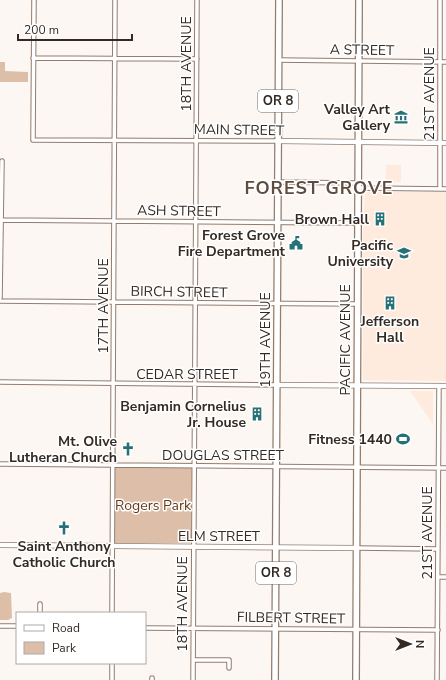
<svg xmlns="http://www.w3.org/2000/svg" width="446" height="680" font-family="'Nunito Sans',sans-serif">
  <rect width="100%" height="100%" fill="#fcf7f3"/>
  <!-- built -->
  <path fill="#feebde" d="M386,165h15v17h-15z
    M446,172v209l-83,-1v-156l2,-32h81z
    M410,391h23v33z"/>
  <!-- green -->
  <path fill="#ddbea9" d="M0,62h5v9l23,1v10h-28z
    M114,468h78l-1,75h-77z
    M4,592l7,1 1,25 -4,2h-8v-27z"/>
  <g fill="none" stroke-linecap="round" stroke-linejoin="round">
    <!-- minor casing -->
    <g stroke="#927c6d" stroke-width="5.5">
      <path id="minor" d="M34,0l-1,140 245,1
        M33,58l164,1
        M278,60l168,2
        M278,182l76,1 7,5 85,1
        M440,189v-189
        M0,220l358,3
        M0,298l2,-137
        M0,301l357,3
        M0,382l276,3
        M0,464l446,4
        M356,548l82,1
        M438,577h8
        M40,613v-9
        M112,613l3,-613
        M0,626h17
        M145,628l293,2
        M193,660h36v8
        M112,663v17
        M152,680v-2
        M193,680l4,-680
        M437,680l2,-294"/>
    </g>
    <!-- tertiary casing -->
    <g stroke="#927c6d" stroke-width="6">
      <path id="tertiary" d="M278,141l168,2
        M276,385l170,1
        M0,545l356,3"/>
    </g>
    <!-- primary casing -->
    <g stroke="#927c6d" stroke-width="8">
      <path id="primary" d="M275,680l4,-680
        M356,680l3,-680"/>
    </g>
    <!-- minor -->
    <use href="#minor" stroke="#fff" stroke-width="3.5"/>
    <!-- tertiary -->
    <use href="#tertiary" stroke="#fff" stroke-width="4.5"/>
    <!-- primary -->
    <use href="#primary" stroke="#fff" stroke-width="5.5"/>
  </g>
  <!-- icons -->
  <defs>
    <g id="museum-bare" transform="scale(1.08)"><path d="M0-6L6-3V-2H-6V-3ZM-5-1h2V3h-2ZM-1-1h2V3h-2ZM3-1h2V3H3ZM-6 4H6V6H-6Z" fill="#267078" stroke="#fff" stroke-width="2.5" paint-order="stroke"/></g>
    <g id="building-bare" transform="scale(1.08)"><path d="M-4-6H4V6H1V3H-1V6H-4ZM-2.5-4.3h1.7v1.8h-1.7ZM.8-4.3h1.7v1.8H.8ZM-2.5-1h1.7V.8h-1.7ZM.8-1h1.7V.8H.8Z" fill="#267078" stroke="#fff" stroke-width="2.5" paint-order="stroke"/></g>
    <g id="civic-bare" transform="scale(1.08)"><path d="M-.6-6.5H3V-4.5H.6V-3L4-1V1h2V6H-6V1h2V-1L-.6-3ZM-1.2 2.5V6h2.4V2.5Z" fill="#267078" stroke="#fff" stroke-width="2.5" paint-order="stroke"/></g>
    <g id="university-bare" transform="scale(1.08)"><path d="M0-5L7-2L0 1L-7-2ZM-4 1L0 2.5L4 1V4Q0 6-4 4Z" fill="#267078" stroke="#fff" stroke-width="2.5" paint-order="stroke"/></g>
    <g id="stadium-bare" transform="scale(1.08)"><path d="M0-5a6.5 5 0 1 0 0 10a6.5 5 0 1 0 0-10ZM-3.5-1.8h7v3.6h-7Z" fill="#267078" stroke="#fff" stroke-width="2.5" paint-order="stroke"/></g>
    <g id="church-bare" transform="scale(1.08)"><path d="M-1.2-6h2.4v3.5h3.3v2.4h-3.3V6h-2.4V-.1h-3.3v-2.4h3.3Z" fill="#267078" stroke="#fff" stroke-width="2.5" paint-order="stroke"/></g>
  </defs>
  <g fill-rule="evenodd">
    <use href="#museum-bare" x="401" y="117"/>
    <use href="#building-bare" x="380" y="219"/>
    <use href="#civic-bare" x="296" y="243"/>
    <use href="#university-bare" x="404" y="253"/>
    <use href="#building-bare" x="390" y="303"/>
    <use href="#building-bare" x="257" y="414"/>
    <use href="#stadium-bare" x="403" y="439"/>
    <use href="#church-bare" x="128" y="449"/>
    <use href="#church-bare" x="64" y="528"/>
  </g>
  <g text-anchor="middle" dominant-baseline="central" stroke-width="3" stroke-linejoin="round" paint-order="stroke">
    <!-- shield labels -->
    <g fill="#fff" stroke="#706a66" stroke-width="1">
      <rect x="258" y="90" width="40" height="22" rx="3"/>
      <rect x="256" y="562" width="40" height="22" rx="3"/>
    </g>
    <g font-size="13" font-weight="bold" fill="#332a24">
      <text x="278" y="101">OR 8</text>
      <text x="276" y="573">OR 8</text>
    </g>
    <!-- street labels -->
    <g font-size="14" fill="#332a24" stroke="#fff">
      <text transform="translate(362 50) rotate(1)">A STREET</text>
      <text transform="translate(186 64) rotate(-90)">18TH AVENUE</text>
      <text transform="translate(429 94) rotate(-90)">21ST AVENUE</text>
      <text transform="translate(239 130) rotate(1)">MAIN STREET</text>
      <text transform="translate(179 211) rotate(1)">ASH STREET</text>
      <text transform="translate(179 292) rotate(1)">BIRCH STREET</text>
      <text transform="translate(103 306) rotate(-90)">17TH AVENUE</text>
      <text transform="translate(265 340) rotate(-90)">19TH AVENUE</text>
      <text transform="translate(345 340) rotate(-90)">PACIFIC AVENUE</text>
      <text x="187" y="374">CEDAR STREET</text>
      <text x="223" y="455">DOUGLAS STREET</text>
      <text transform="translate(427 533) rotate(-90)">21ST AVENUE</text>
      <text x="219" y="536">ELM STREET</text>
      <text transform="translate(182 604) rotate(-90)">18TH AVENUE</text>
      <text transform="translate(291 618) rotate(1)">FILBERT STREET</text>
    </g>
    <!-- poi labels -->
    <g font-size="14" font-weight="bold" fill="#332a24" stroke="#fff" text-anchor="end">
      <text x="390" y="109">Valley Art<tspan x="390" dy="16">Gallery</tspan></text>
      <text x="369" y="219">Brown Hall</text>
      <text x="285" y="235">Forest Grove<tspan x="285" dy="16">Fire Department</tspan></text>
      <text x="393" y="245">Pacific<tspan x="393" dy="16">University</tspan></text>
      <text x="390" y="321" text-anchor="middle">Jefferson<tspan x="390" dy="16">Hall</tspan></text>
      <text x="246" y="406">Benjamin Cornelius<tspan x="246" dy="16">Jr. House</tspan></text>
      <text x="392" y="439">Fitness 1440</text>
      <text x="117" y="441">Mt. Olive<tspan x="117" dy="16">Lutheran Church</tspan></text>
      <text x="64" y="546" text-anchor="middle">Saint Anthony<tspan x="64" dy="16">Catholic Church</tspan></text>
    </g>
    <!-- park labels -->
    <g font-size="14" fill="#663b19" stroke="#fff">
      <text x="153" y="505">Rogers Park</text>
    </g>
    <!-- district labels -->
    <g font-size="18" font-weight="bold" letter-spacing="1" fill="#604c3e" stroke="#fff">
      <text x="319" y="188">FOREST GROVE</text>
    </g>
  </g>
  <!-- legend -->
  <rect x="16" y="612" width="130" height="52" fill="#ffffff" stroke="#adaaa7"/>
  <rect x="24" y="625" width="20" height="6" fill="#ffffff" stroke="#adaaa7"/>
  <text x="52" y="632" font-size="12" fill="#332a24">Road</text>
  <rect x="24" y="642" width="20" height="12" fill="#ddbea9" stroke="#adaaa7"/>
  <text x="52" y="652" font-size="12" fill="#332a24">Park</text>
  <!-- north arrow -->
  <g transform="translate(410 644) rotate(90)" stroke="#ffffff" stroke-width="3" paint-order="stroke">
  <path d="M0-3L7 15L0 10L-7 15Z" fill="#332a24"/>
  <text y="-6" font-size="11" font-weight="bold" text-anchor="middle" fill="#332a24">N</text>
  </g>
  <!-- scale -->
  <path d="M18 34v6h114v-6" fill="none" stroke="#332a24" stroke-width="2"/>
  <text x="24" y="34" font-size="12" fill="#332a24" stroke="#ffffff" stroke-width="3" paint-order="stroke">200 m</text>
</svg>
